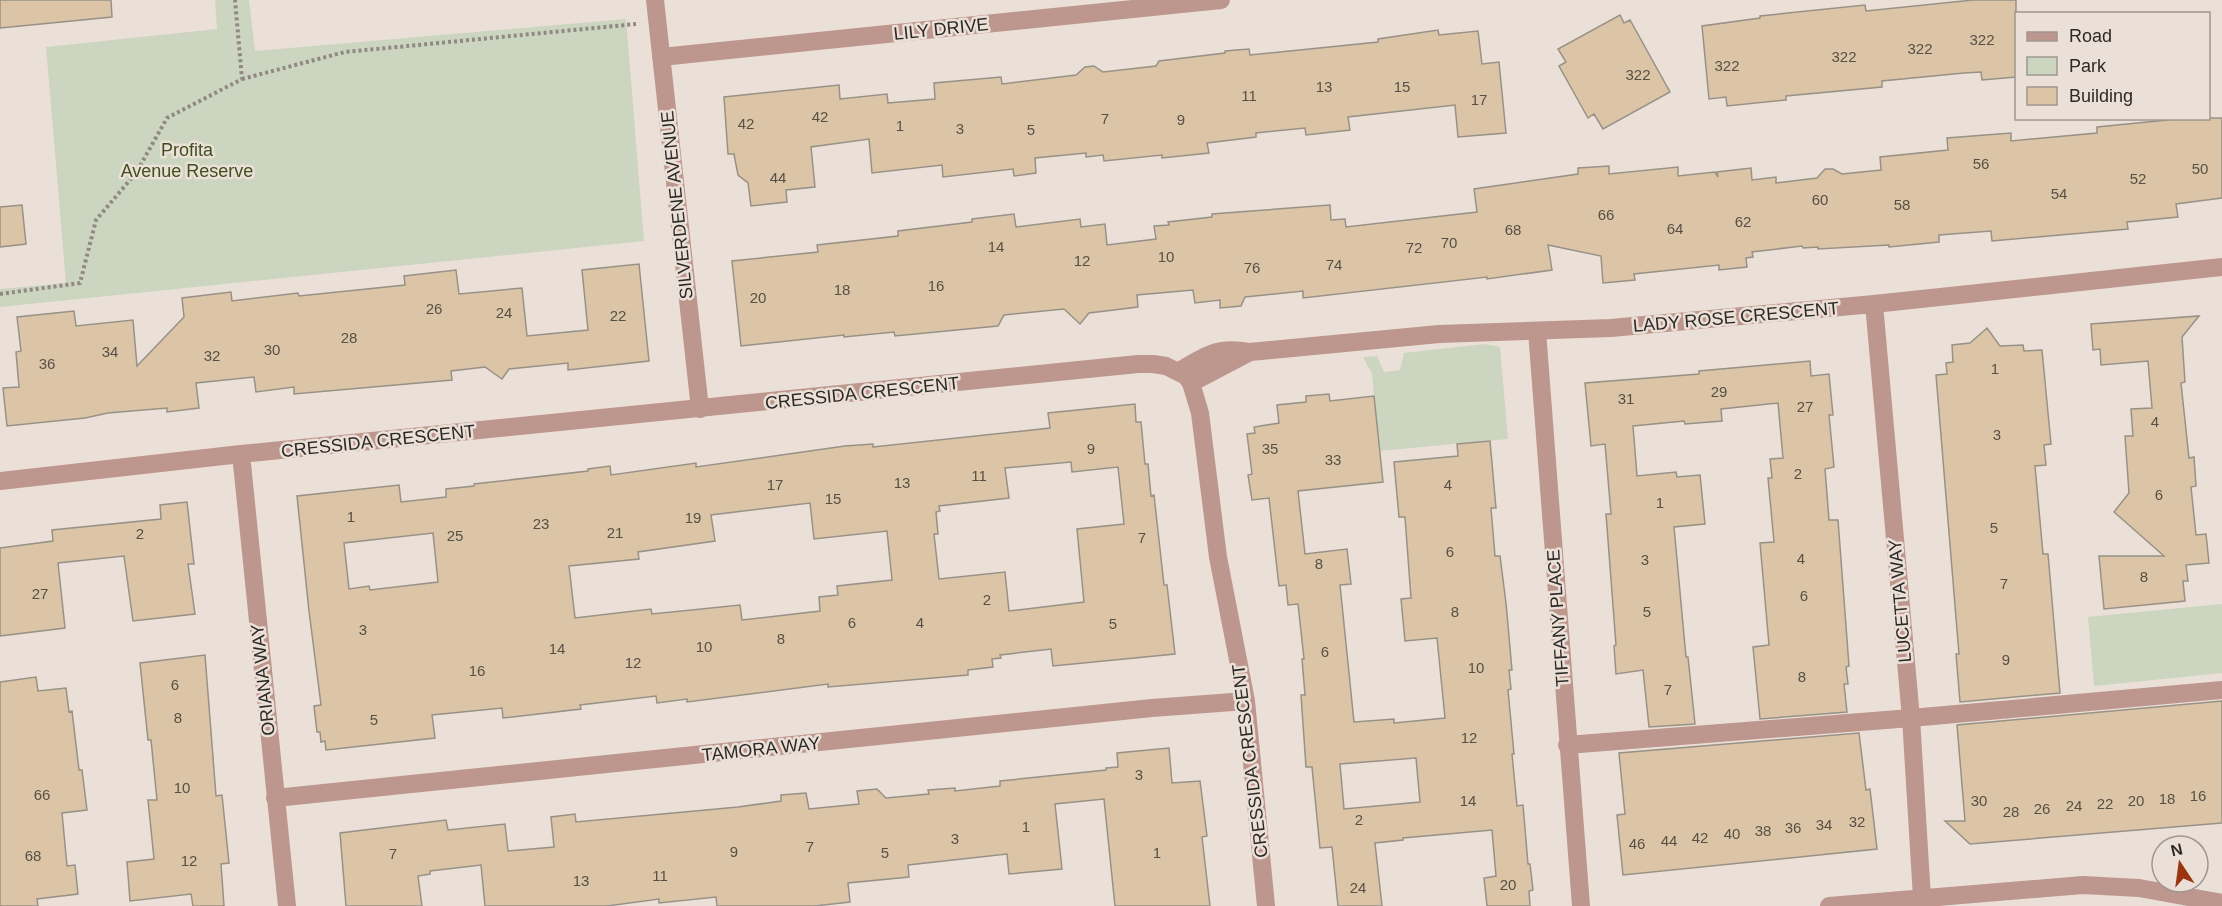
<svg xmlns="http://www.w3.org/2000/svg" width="2222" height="906" font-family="Helvetica,sans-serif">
  <rect width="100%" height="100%" fill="#ebe0d7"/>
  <!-- green -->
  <path fill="#ccd5c0" d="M215,0h34l6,51 371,-32 18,222 -644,66v-18l66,-6 -20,-236 171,-18z
    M1485,344l15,3 8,92 -129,12 -7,-77 -9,-17 14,-1 7,16 16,-2 4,-17z
    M2222,604v69l-128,13 -6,-69z"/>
  <!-- building -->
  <path fill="#dbc5a6" stroke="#989187" stroke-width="1.5" fill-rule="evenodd" d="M0,0h111l1,17 -112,11z
    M1973,0h43v77l-34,3 -1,-8 -17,1 -82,8v6l-96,9v4l-59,6 -1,-9 -17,2 -7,-73 58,-8v-2l105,-11 1,6z
    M1620,15l4,8 6,-3 40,72 -67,37 -9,-15 -6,4 -29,-52 7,-4 -8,-13z
    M1438,30l1,5 39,-4 4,33 17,-2 7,71 -48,4 -3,-32 -107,12 2,13 -44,5 -1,-7 -49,5v4l-49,6 2,10 -47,5v-3l-58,6 -1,-6 -17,2v-4l-51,5 1,15 -22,3 -1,-7 -70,8 -1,-12 -70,8 -3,-34 -58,8 4,40 -29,3 1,12 -36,4 -3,-23 -10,-8 -4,-21h-6l-4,-57 115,-12 1,14 47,-5 1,9 47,-4 -1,-16 67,-6 1,7 74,-9 9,-8 9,-1 9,6 53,-6 3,-5 66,-8v-2l24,-2 1,6 128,-13v-3z
    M2188,118h34v80l-46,6 2,13 -51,5 1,7 -136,12 -1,-10 -52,4v7l-50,5v-2l-71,4v-2l-15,1 -1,-2 -50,6 1,5 -7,1 1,9 -28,3v-5l-85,9 1,6 -32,3 -2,-27 -53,-11 4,25 -65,9v-2l-184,21v-7l-58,6 -4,9 -21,2v-8l-25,3 -2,-13 -56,5 1,12 -49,6 -9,11 -16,-15 -60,6 -6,11 -103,10 -1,-4 -50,5v-2l-103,11 -9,-85 86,-9 -1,-7 81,-9v-5l74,-9v-3l42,-5 2,13 64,-8 1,8 24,-3 2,21 49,-6 -2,-13 15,-1 -1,-3 44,-5v-3l118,-9 1,15 14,-1 1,8 131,-15 -3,-23 104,-15v-6l31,-2v8l69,-7v9l37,-4 3,5 -1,-5 34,-4 1,12 24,-3v6l41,-5 8,-9h8l9,5 39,-4 -1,-13 68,-7 -1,-12 64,-5v8l86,-8v-6z
    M22,205l4,39 -26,3v-40z
    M639,264l10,97 -81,9v-7l-59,6 -7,10 -17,-12 -34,4 1,9 -158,14v-7l-38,5 -2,-15 -58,6 3,25 -32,4v-4l-59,5 -23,5 -78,8 -4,-38 16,-1 -3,-35 5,-1 -4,-34 57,-6 2,15 57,-6 4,46 47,-49 -2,-19 49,-6 1,9 66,-8 1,3 106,-11 -1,-9 52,-6 3,24 63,-6 5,48 61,-6 -6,-60z
    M2199,316l-17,21 3,45 -4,1 8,75 5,-1 2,29 -5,1 5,48 10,-1 3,29 -23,2 2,16h-5l2,20 -81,8 -5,-53h65l-50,-44 15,-19 -4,-57h8l-2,-27 21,-1 -4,-47 -47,4 -1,-16 -7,1 -2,-26z
    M1987,328l13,18 23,-1 1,6 18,-1 9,94 -7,1 2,20 -11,1 8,88h5l12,139 -100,9 -4,-48h3l-23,-279 11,-1 -1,-11 7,-1 -1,-17 18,-2z
    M1810,361l1,15 18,-2 4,41h-4l5,52 -9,2 4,51h9l11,146 -3,1 2,17h-4l3,28 -87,7 -7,-72 16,-2 -9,-102 14,-1 -6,-64h4l-2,-19 13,-1 -5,-55 -57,6 1,12 -37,3 -1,-3 -51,5 4,50 39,-4 1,5 23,-2 5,49 -31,3 12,130h2l7,67 -46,3 -6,-57 -27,4 -2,-28 2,-1 -10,-131h5l-6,-70 -14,2 -6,-63 114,-9v-3z
    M1329,394l1,7 44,-5 9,86 -85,9 7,63 42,-5 4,35 -11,1 14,137 40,-3v4l51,-5 -8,-80 -32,3 -4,-42 10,-1 -6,-81h-6l-5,-55 64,-6 -1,-12 33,-3 6,67h-5l4,48h5l6,47 6,67h-3l2,19 -3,1 6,64h-2l5,52 6,-1 5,59h2l3,26 -4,1 1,15h-43l-3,-28 12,-2 -4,-46 -89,8v2l-28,3 7,63h-44l-6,-59 -12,1 -8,-81h-6l-5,-72h4l-3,-36h2l-6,-55 -10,1 -2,-20 -7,1 -10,-88 -17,2 -4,-25 4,-1 -5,-40 8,-1 -1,-6 25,-4 -2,-18 29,-3v-6zM1416,758l4,44 -76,7 -4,-45z
    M1135,404l1,18h5l4,42h3l3,32 3,-1 10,90h3l8,69 -122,12 -2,-17 -51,6 1,3 -9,1 1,8 -25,3v5l-140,12v-3l-141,18v-3l-30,4 -1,-7 -76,9 1,4 -78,9 -1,-10 -70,7 3,23 -109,12 -1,-9 -4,1 -1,-10h-3l-3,-26 7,-1 -12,-94 -12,-115 102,-11 2,17 45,-5v-8l28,-3v-2l114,-13v-2l22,-3 1,9 85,-12v4l149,-21 28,-2v3l177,-19 -2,-15zM1071,462l1,10 46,-5 6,57 -47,5 7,73 -75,9 -4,-39 -66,7 -5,-45h4l-2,-22 4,-1 -1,-5 70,-8 -4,-30zM810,503l4,36 73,-8 5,49 -55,6 1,9 -19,2 1,14 -78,9 -2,-15 -88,9 -1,-5 -76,9 -6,-52 70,-7 -1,-7 77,-11 -4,-26zM433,533l5,49 -68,8 -1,-4 -20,3 -5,-46z
    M187,502l7,62h-6l7,50 -62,7 -9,-65 -66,7 7,65 -65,8v-88l53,-7 -1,-11 109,-11 -1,-14z
    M205,655l11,141 6,-1 7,68 -8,1 3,42h-31l-2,-12 -61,7 -3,-39 27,-3 -6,-59h9l-6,-60h-3l-8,-77z
    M36,677l2,14 28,-3 3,24 3,-1 7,59h3l5,40 -25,3 5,53 8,-1 3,29 -41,5 1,7h-38v-224z
    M2222,701v122l-252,21 -25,-23h20l-8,-96z
    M1859,733l7,57 4,-1 7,60 -254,26 -6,-60 8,-1 -6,-61z
    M1169,748l3,35 28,-2 7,55 -5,1 8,69h-95l-11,-107 -49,5 7,65 -53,5 -2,-20 -99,11 1,12 -61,6 2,19 -35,4h-98l-1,-9 -57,6v-4l-52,7h-122l-4,-41 -51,6v3l-12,2 4,30h-76l-6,-73 106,-13 2,10 57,-6 3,27 46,-4 -3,-30 24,-3 1,8 162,-15 43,-6v-6l25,-2 3,16 50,-5 -2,-13 20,-2 9,9 43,-4 -1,-4 27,-2v3l45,-5v-5l106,-11v-2l12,-1 -1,-14z"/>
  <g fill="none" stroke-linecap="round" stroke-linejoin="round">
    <!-- path -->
    <path stroke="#908882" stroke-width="4" stroke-dasharray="3 3" stroke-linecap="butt" d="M242,79l103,-27 291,-28
      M0,294l80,-11 16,-63 40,-47 31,-55 75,-39 -7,-79"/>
    <!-- minor -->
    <path stroke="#bd968d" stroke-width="18" d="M655,0l45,409
      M661,57l560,-57
      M1874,304l37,414 11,180
      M1537,331l44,575
      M1179,371c28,-16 37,-25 71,-19l189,-18 172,-6 263,-24 348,-37
      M1191,383l59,-31
      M241,454l46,452
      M0,481l241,-27 897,-90h15l13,2 20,10 5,7 9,30 18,144 28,144 20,205
      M1567,745l344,-27 311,-28
      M275,798l877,-90 94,-7
      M1829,906l254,-21 56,3 83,15"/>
  </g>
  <g text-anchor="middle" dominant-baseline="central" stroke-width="5" stroke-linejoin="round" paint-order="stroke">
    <!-- number labels -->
    <g font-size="15" fill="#585046">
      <text x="1982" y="39">322</text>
      <text x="1920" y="48">322</text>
      <text x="1844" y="56">322</text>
      <text x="1727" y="65">322</text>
      <text x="1638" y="74">322</text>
      <text x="1324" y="86">13</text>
      <text x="1402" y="86">15</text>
      <text x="1249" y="95">11</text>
      <text x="1479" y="99">17</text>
      <text x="820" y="116">42</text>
      <text x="1105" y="118">7</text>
      <text x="1181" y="119">9</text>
      <text x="746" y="123">42</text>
      <text x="900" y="125">1</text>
      <text x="960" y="128">3</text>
      <text x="1031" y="129">5</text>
      <text x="1981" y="163">56</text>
      <text x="2200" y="168">50</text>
      <text x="778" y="177">44</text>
      <text x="2138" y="178">52</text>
      <text x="2059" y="193">54</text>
      <text x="1820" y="199">60</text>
      <text x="1902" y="204">58</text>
      <text x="1606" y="214">66</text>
      <text x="1743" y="221">62</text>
      <text x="1675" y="228">64</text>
      <text x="1513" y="229">68</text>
      <text x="1449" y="242">70</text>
      <text x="996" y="246">14</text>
      <text x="1414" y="247">72</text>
      <text x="1166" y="256">10</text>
      <text x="1082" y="260">12</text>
      <text x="1334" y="264">74</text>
      <text x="1252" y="267">76</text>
      <text x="936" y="285">16</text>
      <text x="842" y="289">18</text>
      <text x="758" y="297">20</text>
      <text x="434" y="308">26</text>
      <text x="504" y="312">24</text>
      <text x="618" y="315">22</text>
      <text x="349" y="337">28</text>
      <text x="272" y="349">30</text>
      <text x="110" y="351">34</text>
      <text x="212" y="355">32</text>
      <text x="47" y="363">36</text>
      <text x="1995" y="368">1</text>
      <text x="1719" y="391">29</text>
      <text x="1626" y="398">31</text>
      <text x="1805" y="406">27</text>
      <text x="2155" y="421">4</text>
      <text x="1997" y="434">3</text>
      <text x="1091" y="448">9</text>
      <text x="1270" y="448">35</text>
      <text x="1333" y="459">33</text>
      <text x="1798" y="473">2</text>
      <text x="979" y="475">11</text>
      <text x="902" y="482">13</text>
      <text x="775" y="484">17</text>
      <text x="1448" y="484">4</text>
      <text x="2159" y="494">6</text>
      <text x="833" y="498">15</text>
      <text x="1660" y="502">1</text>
      <text x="351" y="516">1</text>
      <text x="693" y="517">19</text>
      <text x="541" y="523">23</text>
      <text x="1994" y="527">5</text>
      <text x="615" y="532">21</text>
      <text x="140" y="533">2</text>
      <text x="455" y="535">25</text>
      <text x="1142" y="537">7</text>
      <text x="1450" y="551">6</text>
      <text x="1801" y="558">4</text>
      <text x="1645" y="559">3</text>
      <text x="1319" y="563">8</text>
      <text x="2144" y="576">8</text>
      <text x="2004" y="583">7</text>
      <text x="40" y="593">27</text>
      <text x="1804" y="595">6</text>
      <text x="987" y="599">2</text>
      <text x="1455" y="611">8</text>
      <text x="1647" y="611">5</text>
      <text x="852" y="622">6</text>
      <text x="920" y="622">4</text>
      <text x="1113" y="623">5</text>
      <text x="363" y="629">3</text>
      <text x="781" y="638">8</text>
      <text x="704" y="646">10</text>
      <text x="557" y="648">14</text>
      <text x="1325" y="651">6</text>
      <text x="2006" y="659">9</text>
      <text x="633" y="662">12</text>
      <text x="1476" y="667">10</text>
      <text x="477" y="670">16</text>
      <text x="1802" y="676">8</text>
      <text x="175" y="684">6</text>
      <text x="1668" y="689">7</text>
      <text x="178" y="717">8</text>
      <text x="374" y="719">5</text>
      <text x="1469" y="737">12</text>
      <text x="1139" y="774">3</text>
      <text x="182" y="787">10</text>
      <text x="42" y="794">66</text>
      <text x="2198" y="795">16</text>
      <text x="2167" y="798">18</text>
      <text x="1468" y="800">14</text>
      <text x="1979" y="800">30</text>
      <text x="2136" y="800">20</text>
      <text x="2105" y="803">22</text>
      <text x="2074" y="805">24</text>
      <text x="2042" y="808">26</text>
      <text x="2011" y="811">28</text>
      <text x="1359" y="819">2</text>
      <text x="1857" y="821">32</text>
      <text x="1824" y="824">34</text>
      <text x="1026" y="826">1</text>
      <text x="1793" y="827">36</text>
      <text x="1763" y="830">38</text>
      <text x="1732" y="833">40</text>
      <text x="1700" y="837">42</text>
      <text x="955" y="838">3</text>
      <text x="1669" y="840">44</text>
      <text x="1637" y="843">46</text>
      <text x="810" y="846">7</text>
      <text x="734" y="851">9</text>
      <text x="885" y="852">5</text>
      <text x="1157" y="852">1</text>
      <text x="393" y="853">7</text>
      <text x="33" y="855">68</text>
      <text x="189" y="860">12</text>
      <text x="660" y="875">11</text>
      <text x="581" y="880">13</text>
      <text x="1508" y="884">20</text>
      <text x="1358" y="887">24</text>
    </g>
    <!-- street labels -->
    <g font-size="18" fill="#2d2926" stroke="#ebe0d7">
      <text transform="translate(941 29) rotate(-6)">LILY DRIVE</text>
      <text transform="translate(677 205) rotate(-96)">SILVERDENE AVENUE</text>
      <text transform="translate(1736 317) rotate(-5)">LADY ROSE CRESCENT</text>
      <text transform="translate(862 393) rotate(-6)">CRESSIDA CRESCENT</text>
      <text transform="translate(378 441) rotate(-6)">CRESSIDA CRESCENT</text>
      <text transform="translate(1900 601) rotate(-95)">LUCETTA WAY</text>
      <text transform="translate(1558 618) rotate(-94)">TIFFANY PLACE</text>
      <text transform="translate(263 680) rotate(-96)">ORIANA WAY</text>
      <text transform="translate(761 749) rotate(-6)">TAMORA WAY</text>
      <text transform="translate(1250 761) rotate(-97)">CRESSIDA CRESCENT</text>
    </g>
    <!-- park labels -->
    <g font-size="18" fill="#3f501c" stroke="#ebe0d7">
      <text x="187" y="150">Profita<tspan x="187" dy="21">Avenue Reserve</tspan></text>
    </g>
  </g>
  <!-- legend -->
  <rect x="2015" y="12" width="195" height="108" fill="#ebe0d7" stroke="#9f9790" stroke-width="1.5"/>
  <rect x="2027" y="32" width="30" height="9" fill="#bd968d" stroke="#9f9790" stroke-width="1.5"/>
  <text x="2069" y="42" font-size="18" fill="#2d2926">Road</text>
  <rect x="2027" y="57" width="30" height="18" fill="#ccd5c0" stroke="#9f9790" stroke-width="1.5"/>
  <text x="2069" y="72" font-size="18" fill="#2d2926">Park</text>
  <rect x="2027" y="87" width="30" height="18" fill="#dbc5a6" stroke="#9f9790" stroke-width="1.5"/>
  <text x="2069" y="102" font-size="18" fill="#2d2926">Building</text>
  <!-- north arrow -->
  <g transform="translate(2180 864) rotate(347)"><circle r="28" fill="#ebe0d7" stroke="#9f9790" stroke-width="1.5"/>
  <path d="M0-4.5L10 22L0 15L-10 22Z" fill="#9b3510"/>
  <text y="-9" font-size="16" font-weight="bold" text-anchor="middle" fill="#2d2926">N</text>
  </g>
</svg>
